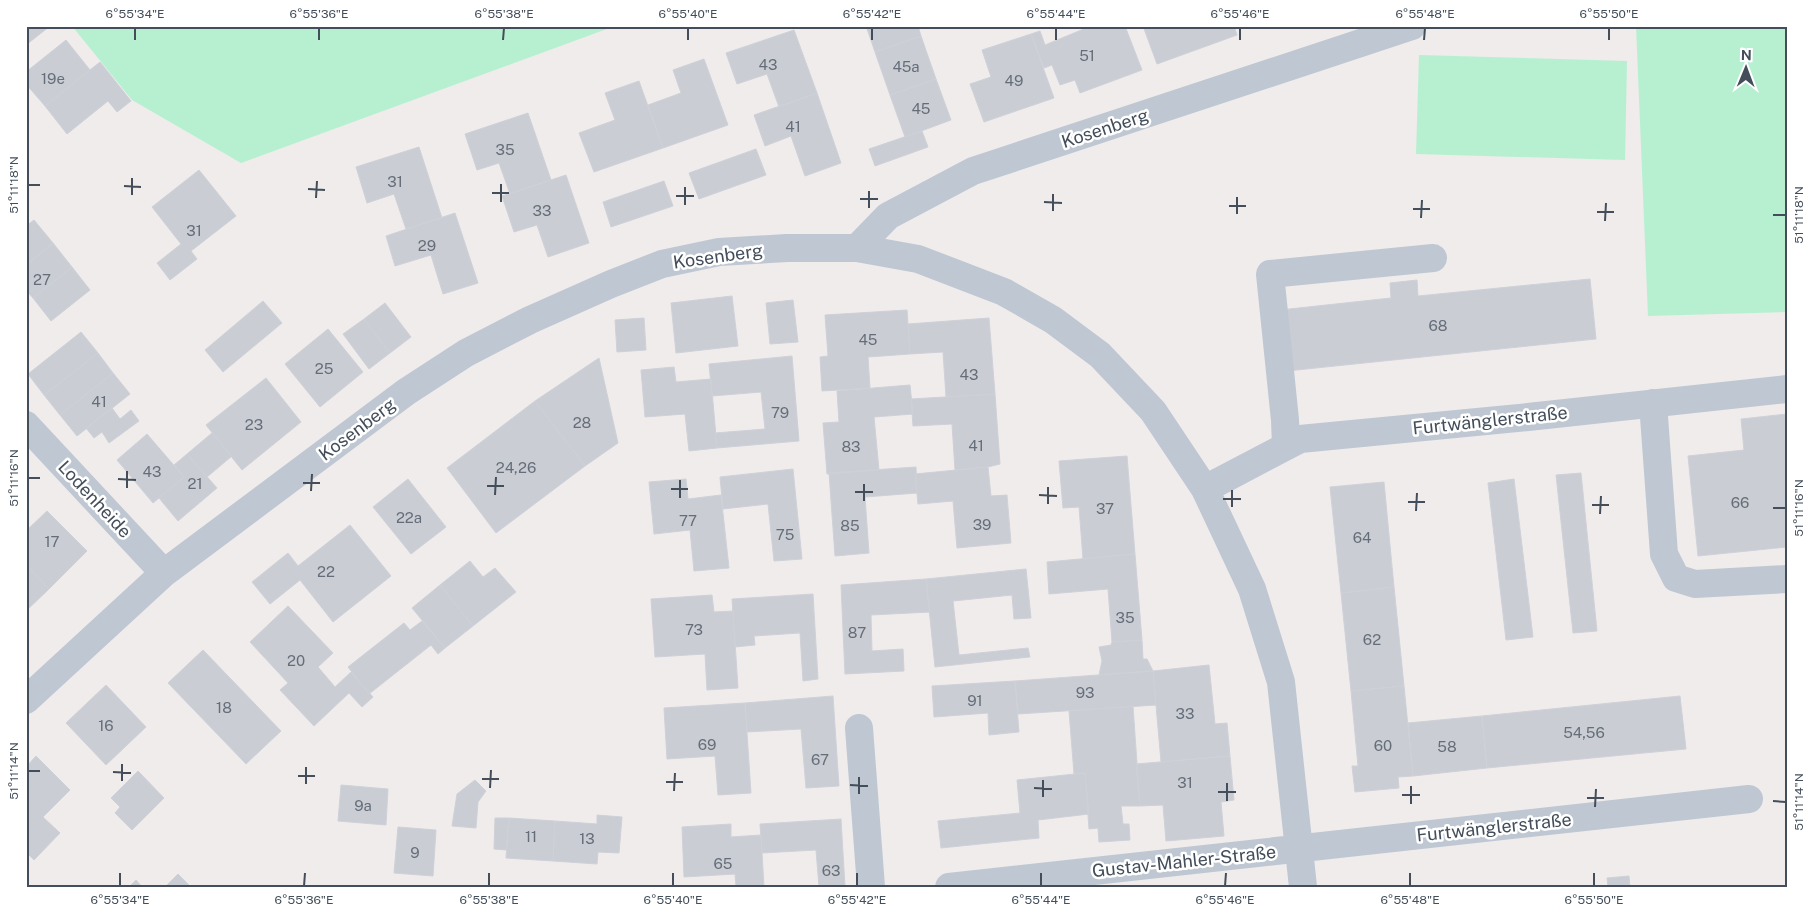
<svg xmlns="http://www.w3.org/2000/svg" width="1813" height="913" font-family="'Public Sans',sans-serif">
  <rect width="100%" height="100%" fill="#efeceb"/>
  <!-- green -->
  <path fill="#b6f0d0" d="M72,26h543l-374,137 -109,-63z
    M1636,26h151v286l-139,4z
    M1419,55l208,6 -2,99 -209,-6z"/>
  <!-- building -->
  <path fill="#cacdd4" stroke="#cfd1d8" d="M26,26h24l-24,19z
    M866,26h52l3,10 -46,16z
    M1091,26h34l17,44 -62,23 -5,-13 -15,5 -8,-20 -8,3 -13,-34 9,-3 5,14z
    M1143,26h91l3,9 -80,29z
    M794,30l23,63 -38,14 -12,-33 -30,10 -11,-31z
    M1031,34l23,64 -70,24 -14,-38 21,-7 -9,-27z
    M921,36l15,43 -46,16 -15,-43z
    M66,40l24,30 -45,36 -19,-22v-12z
    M704,59l24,66 -65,23 -15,-43 33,-12 -8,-23z
    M100,62l31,39 -14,11 -9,-11 -41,33 -22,-28z
    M936,79l15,41 -46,17 -15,-42z
    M639,81l24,67 -69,24 -15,-39 36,-13 -10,-27z
    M817,93l24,70 -36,13 -14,-40 -26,10 -11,-31z
    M528,113l23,67 -41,14 -11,-31 -22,7 -12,-36z
    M922,131l6,16 -53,19 -6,-17z
    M419,147l23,71 -36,11 -12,-35 -27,9 -11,-36z
    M756,149l10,26 -67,24 -10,-26z
    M199,170l37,46 -45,35 6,8 -27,21 -13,-17 24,-19 -29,-37z
    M566,175l23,68 -41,14 -11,-32 -23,7 -12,-36z
    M664,181l9,25 -62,21 -8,-25z
    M455,213l23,70 -35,11 -12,-39 -36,11 -9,-30z
    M34,220l19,23 -27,22v-39z
    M53,243l19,24 -39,31 -7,-8v-25z
    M72,267l18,23 -39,31 -18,-23z
    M1590,279l6,60 -309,32 -7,-61 111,-12 -1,-15 27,-3 1,16z
    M732,296l6,50 -62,7 -5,-50z
    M793,300l5,42 -28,2 -4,-41z
    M263,301l19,22 -59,49 -18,-22z
    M385,303l26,34 -21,16 -26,-34z
    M907,310l3,44 -42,3 2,31 -48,3 -2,-34 8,-1 -3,-41z
    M644,318l2,32 -29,2 -2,-32z
    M989,318l6,76 -49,3 -3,-45 -33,2 -2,-30z
    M364,319l26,34 -21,16 -26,-35z
    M328,329l35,43 -43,35 -35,-43z
    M81,332l17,21 -54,42 -16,-21z
    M98,353l15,20 -53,42 -16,-20z
    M792,356l7,85 -82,7 -2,-15 50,-4 -4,-37 -49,4 -3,-32z
    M599,358l19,85 -33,23 -50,-65z
    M674,367l2,15 35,-3 6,69 -28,3 -4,-37 -40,3 -4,-47z
    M113,373l17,21 -53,42 -17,-21z
    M266,378l35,44 -59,48 -36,-45z
    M910,385l3,29 -39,3 5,53 -52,4 -4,-51 16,-1 -2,-31z
    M995,394l5,70 -12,3 -33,3 -3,-46 -39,2 -2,-27z
    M535,401l50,65 -89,67 -49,-65z
    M112,408l8,11 11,-9 8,11 -30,22 -7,-11 -8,6 -8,-10z
    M1787,414v133l-89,9 -10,-100 56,-6 -3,-31z
    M212,433l20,23 -25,21 -20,-23z
    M147,434l37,43 -31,26 -36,-43z
    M187,454l30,34 -39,33 -19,-23 25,-21 -10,-12z
    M1127,456l8,98 -52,5 -4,-52 -16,1 -4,-47z
    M916,467l1,26 -52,4 4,56 -34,3 -6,-83z
    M988,467l3,29 16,-1 4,48 -54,5 -4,-47 -35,3 -3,-30z
    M793,469l9,90 -28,2 -6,-57 -45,5 -3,-32z
    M1581,473l16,158 -24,2 -17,-158z
    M408,479l38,48 -35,27 -38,-47z
    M686,479l2,20 33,-4 8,73 -35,3 -4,-41 -36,4 -5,-52z
    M1514,479l19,158 -27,3 -18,-157z
    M1384,482l10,105 -53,6 -11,-106z
    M47,511l40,40 -38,38 -23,-24v-34z
    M350,525l41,51 -58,46 -33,-42 -30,24 -18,-22 36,-29 10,13z
    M1135,554l7,86 -30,2 -4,-53 -59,5 -2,-32z
    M470,561l13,16 12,-9 21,24 -43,34 -33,-41z
    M26,565l23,24 -23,22z
    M1026,569l5,49 -17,1 -2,-24 -59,6 6,54 69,-7 2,9 -95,10 -9,-88z
    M926,579l4,33 -59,3 1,36 31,-2 1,22 -59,3 -4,-89z
    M440,585l33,41 -28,22 -33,-40z
    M1394,587l10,99 -53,5 -10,-98z
    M813,594l5,85 -15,2 -3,-48 -46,3 1,9 -20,2 -3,-48z
    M712,595l2,17 19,-1 5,77 -31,2 -2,-36 -50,3 -4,-58z
    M288,606l45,47 -15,14 17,20 16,-15 22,25 -11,10 -13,-14 -35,33 -34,-36 8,-7 -38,-41z
    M422,621l23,27 -7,6 -7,-9 -62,49 -21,-27 56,-44 6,7z
    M1142,640l1,19h4l6,12 -54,4 3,-14 -3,-14 12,-2 1,-3z
    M203,650l78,81 -35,33 -78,-81z
    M1209,665l6,59 12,-1 3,33 -69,6 -8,-91z
    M1153,671l3,34 -138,9 -3,-33z
    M1015,681l4,51 -30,3 -1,-22 -54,4 -2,-31z
    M106,685l40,42 -40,38 -40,-42z
    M1404,686l9,90 -15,1 1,11 -44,4 -3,-26h6l-7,-75z
    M833,696l6,90 -33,2 -5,-59 -54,3 -2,-29z
    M1680,696l6,53 -199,19 -5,-52z
    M745,703l6,90 -33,2 -3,-39 -48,3 -3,-51z
    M1133,706l7,100h-19l2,18h6l1,16 -31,2 -1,-14 -9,1 -4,-56 -11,1 -5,-63z
    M1482,716l5,52 -74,8 -5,-53z
    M36,756l34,34 -27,27 17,16 -26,27 -8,-8v-85z
    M1230,756l4,44 -13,2 3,34 -58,5 -3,-36 -23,1 -4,-42z
    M138,771l26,27 -32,32 -17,-17 5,-6 -9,-9z
    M1085,773l4,41 -51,6 1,18 -98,10 -3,-27 82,-8 -3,-33z
    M475,780l11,11 -8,11 -2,26 -24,-2 5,-32z
    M341,785l47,4 -2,36 -48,-4z
    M597,815l25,2 -3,36 -21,-1 -1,12 -44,-3 2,-40 42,3z
    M495,818h14l-3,32 -12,-1z
    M509,818l46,3 -2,40 -47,-3z
    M841,819l4,68h-26l-3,-37 -54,3 -2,-29z
    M731,824v13l30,-2 3,52h-28l-1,-13 -51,3 -2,-50z
    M398,827l38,3 -3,46 -39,-3z
    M178,874l13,13h-24l-1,-1z
    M1629,876l1,11h-22l-1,-9z
    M136,880l6,7h-13z"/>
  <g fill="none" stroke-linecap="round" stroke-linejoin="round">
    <!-- minor -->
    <path stroke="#bec7d2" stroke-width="28" d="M857,248l31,-32 85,-45 439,-145
      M1653,403l11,151 12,24 19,6 92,-5
      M26,425l138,148
      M1286,446l-1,-26 -15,-146 163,-16
      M1205,489l95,-50 228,-22 259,-28
      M26,700l138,-127 242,-181 60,-39 64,-33 81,-36 51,-20 57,-12 68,-4h70l61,11 86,33 49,28 47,35 53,56 52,78 47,100 29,93 22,205
      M859,728l12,159
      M949,887l800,-88"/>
  </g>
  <!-- ticks -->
  <path fill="none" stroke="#434e5a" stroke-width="2" d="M135,40v-12M319,40v-12M503,40l1,-12M688,40v-12M872,40v-12M1056,40v-12M1240,40v-12M1424,40l1,-12M1609,40v-12M28,185h12M124,186l17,1M308,189l17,1M492,193h17M132,195v-17M676,196h18M316,198l1,-17M860,199h18M501,202v-18M1044,202l18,1M685,205v-18M1229,206h17M869,208v-17M1413,209h17M1053,211v-17M1597,212h17M1237,214v-17M1773,215h13M1421,218l1,-18M1605,221l1,-18M28,478h12M118,479l18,1M303,483h17M487,486h17M127,488v-17M671,489h17M311,491l1,-17M855,492h18M495,495l1,-18M1039,495l18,1M680,498v-18M1223,499h18M864,501v-17M1408,502h17M1048,504v-17M1592,505h17M1232,507v-17M1773,508h13M1416,511l1,-18M1600,514l1,-18M28,771h12M113,772l18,1M298,776h17M482,779h17M122,781v-17M666,782h17M306,784v-17M850,785l18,1M490,788l1,-18M1034,788l18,1M674,791l1,-18M1218,792h18M859,794v-17M1402,795h18M1043,797v-17M1587,798h17M1227,801v-18M1773,801l13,1M1411,804v-18M1595,807l1,-18M120,886v-13M304,886l1,-13M489,886v-13M673,886v-13M857,886v-13M1041,886v-13M1225,886l1,-13M1410,886v-13M1594,886v-13"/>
  <g text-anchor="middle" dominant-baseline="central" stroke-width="5" stroke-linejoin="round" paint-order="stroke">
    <!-- number labels -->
    <g font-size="15" fill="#656e78">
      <text x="1087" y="55">51</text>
      <text x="768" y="64">43</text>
      <text x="906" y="66">45a</text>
      <text x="53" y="78">19e</text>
      <text x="1014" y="80">49</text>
      <text x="921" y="108">45</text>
      <text x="793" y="126">41</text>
      <text x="505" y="149">35</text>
      <text x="395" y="181">31</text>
      <text x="542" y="210">33</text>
      <text x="194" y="230">31</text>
      <text x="427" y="245">29</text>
      <text x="42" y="279">27</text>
      <text x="1438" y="325">68</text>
      <text x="868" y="339">45</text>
      <text x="324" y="368">25</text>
      <text x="969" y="374">43</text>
      <text x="99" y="401">41</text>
      <text x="780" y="412">79</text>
      <text x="582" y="422">28</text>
      <text x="254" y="424">23</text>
      <text x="976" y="445">41</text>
      <text x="851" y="446">83</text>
      <text x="516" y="467">24,26</text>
      <text x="152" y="471">43</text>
      <text x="195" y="483">21</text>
      <text x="1740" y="502">66</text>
      <text x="1105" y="508">37</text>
      <text x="409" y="517">22a</text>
      <text x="688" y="520">77</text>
      <text x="982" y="524">39</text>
      <text x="850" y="525">85</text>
      <text x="785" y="534">75</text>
      <text x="1362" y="537">64</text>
      <text x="52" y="541">17</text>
      <text x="326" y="571">22</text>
      <text x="1125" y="617">35</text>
      <text x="694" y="629">73</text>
      <text x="857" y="632">87</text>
      <text x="1372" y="639">62</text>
      <text x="296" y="660">20</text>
      <text x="1085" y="692">93</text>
      <text x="975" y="700">91</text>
      <text x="224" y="707">18</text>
      <text x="1185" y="713">33</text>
      <text x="106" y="725">16</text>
      <text x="1584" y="732">54,56</text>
      <text x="707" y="744">69</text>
      <text x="1383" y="745">60</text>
      <text x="1447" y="746">58</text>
      <text x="820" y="759">67</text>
      <text x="1185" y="782">31</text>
      <text x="363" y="805">9a</text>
      <text x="531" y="836">11</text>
      <text x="587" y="838">13</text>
      <text x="415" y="852">9</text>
      <text x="723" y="863">65</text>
      <text x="831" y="870">63</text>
    </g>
    <!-- street labels -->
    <g font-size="18" fill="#434e5a" stroke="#fff">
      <text transform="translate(1105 128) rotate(-18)">Kosenberg</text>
      <text transform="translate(718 256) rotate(-8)">Kosenberg</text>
      <text transform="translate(1490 420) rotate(-6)">Furtwänglerstraße</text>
      <text transform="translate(357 429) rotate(-37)">Kosenberg</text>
      <text transform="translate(95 499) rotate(47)">Lodenheide</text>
      <text transform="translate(1494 827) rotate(-6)">Furtwänglerstraße</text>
      <text transform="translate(1184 861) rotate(-6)">Gustav-Mahler-Straße</text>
    </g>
  </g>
  <!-- border -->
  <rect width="1813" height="913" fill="none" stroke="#ffffff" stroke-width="55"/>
  <!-- north arrow -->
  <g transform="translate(1746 68) rotate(1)" stroke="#ffffff" stroke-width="4" paint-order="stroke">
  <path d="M0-4L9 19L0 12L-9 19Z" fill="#434e5a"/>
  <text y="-8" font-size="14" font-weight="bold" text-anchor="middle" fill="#434e5a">N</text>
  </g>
  <rect x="28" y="28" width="1758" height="858" fill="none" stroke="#434e5a" stroke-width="2"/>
  <g font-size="12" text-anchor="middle" fill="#434e5a">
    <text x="135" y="18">6°55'34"E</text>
    <text x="319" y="18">6°55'36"E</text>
    <text x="504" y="18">6°55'38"E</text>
    <text x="688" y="18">6°55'40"E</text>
    <text x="872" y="18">6°55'42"E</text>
    <text x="1056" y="18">6°55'44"E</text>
    <text x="1240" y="18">6°55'46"E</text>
    <text x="1425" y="18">6°55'48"E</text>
    <text x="1609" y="18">6°55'50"E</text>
    <text transform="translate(14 185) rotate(-90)" y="4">51°11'18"N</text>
    <text transform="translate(1799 215) rotate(-90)" y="4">51°11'18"N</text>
    <text transform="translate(14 478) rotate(-90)" y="4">51°11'16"N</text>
    <text transform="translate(1799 508) rotate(-90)" y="4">51°11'16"N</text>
    <text transform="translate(14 771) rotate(-90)" y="4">51°11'14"N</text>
    <text transform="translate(1799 802) rotate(-90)" y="4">51°11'14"N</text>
    <text x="120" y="904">6°55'34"E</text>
    <text x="304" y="904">6°55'36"E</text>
    <text x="489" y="904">6°55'38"E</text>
    <text x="673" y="904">6°55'40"E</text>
    <text x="857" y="904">6°55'42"E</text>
    <text x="1041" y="904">6°55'44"E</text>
    <text x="1225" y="904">6°55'46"E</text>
    <text x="1410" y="904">6°55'48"E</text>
    <text x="1594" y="904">6°55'50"E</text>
  </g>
</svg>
